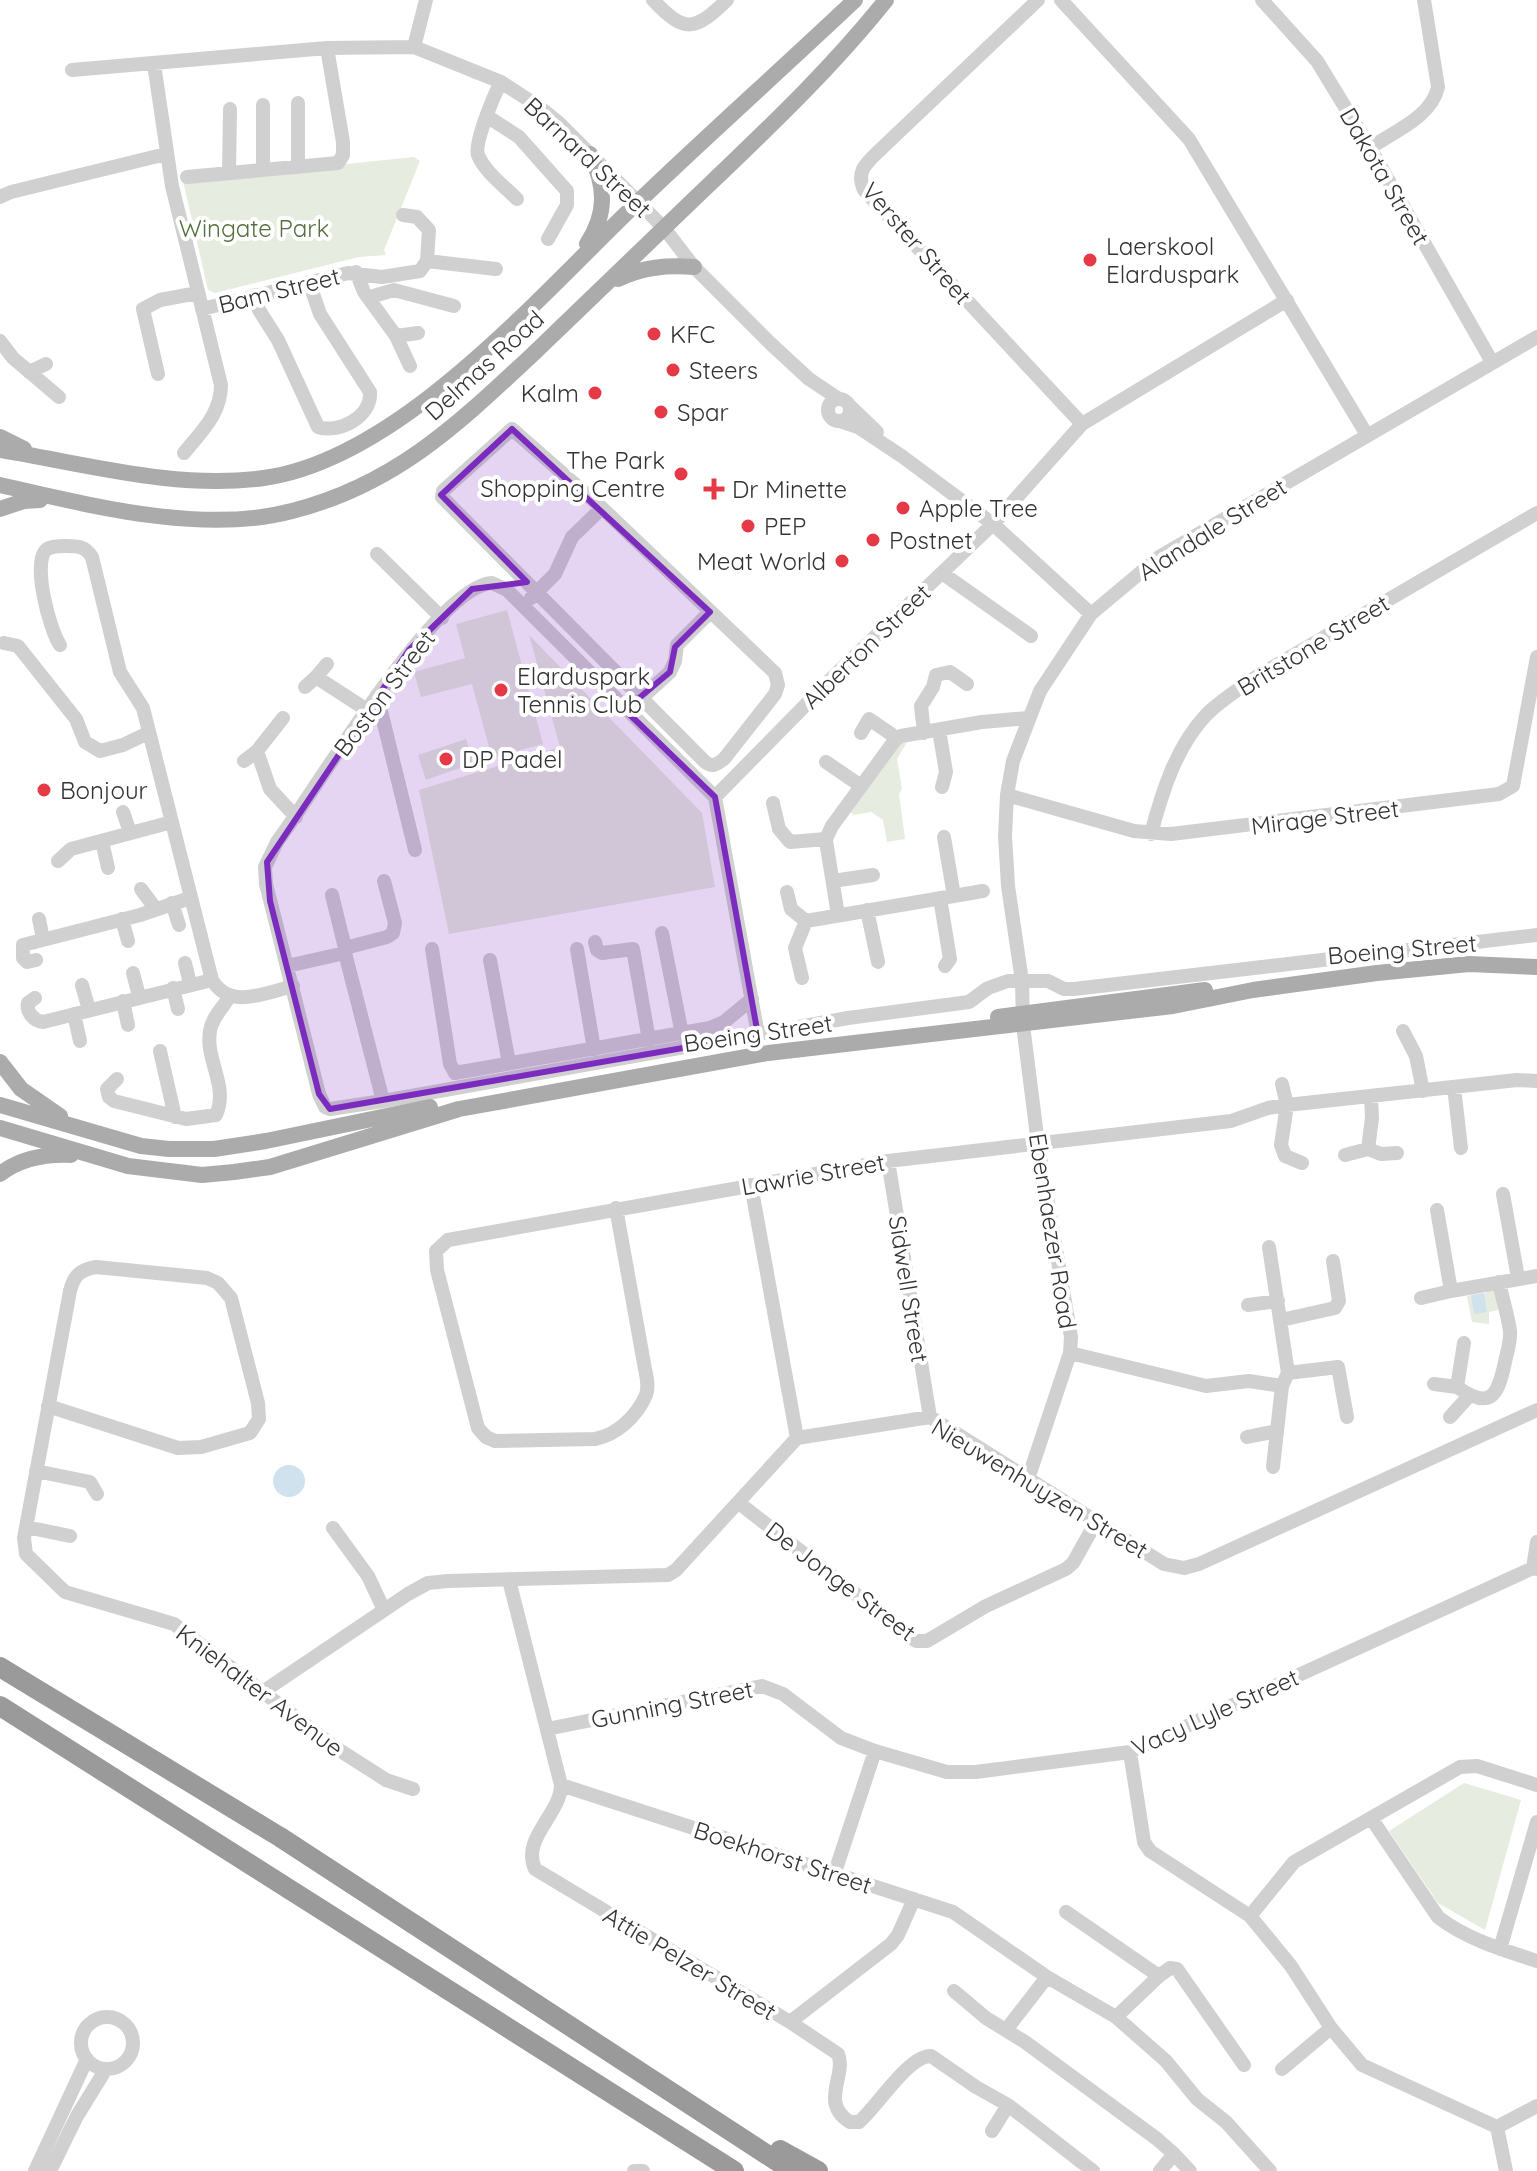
<svg xmlns="http://www.w3.org/2000/svg" width="1537" height="2171" font-family="Quicksand,sans-serif">
  <rect width="100%" height="100%" fill="#fff"/>
  <!-- green -->
  <path fill="#e6ecdf" d="M414,157l6,4 -36,89 2,5 -27,2 -144,36 -7,-3 -25,-109z
    M507,610l36,134 -51,14 -20,-74 -51,13 -7,-25 51,-14 -9,-34z
    M529,635l173,178 13,74 -266,47 -30,-144 141,-43z
    M466,739l8,24 -48,17 -8,-25z
    M907,742l-10,17 5,30 -3,5 6,45 -18,3 -4,-22 -12,-8 -17,3 -4,-3 48,-68z
    M1486,1290h11l1,20 -9,2v12l-17,-2 -5,-26 19,-3z
    M1464,1783l57,17 -36,130 -47,-27 -49,-72z"/>
  <!-- water -->
  <path fill="#cfe2ee" d="M1484,1293l3,19 -13,2 -3,-19z
    M273 1481a16 16 0 1 1 32 0a16 16 0 1 1-32 0Z"/>
  <g fill="none" stroke-linecap="round" stroke-linejoin="round">
    <!-- minor -->
    <path stroke="#d0d0d0" stroke-width="14" d="M653,0c32,34 42,31 74,0
      M1038,0l-156,148c-14,14 -27,22 -18,42l218,234
      M1061,0l128,139 178,296
      M1262,0l55,61 53,87 122,214
      M414,47l12,-47
      M154,64l18,122 49,199c0,29 -20,47 -37,68
      M72,70l255,-22 87,-1 87,35 37,24 21,17 105,105 30,39 76,76 39,36 30,20
      M501,82c-7,13 -27,61 -23,73 6,16 27,32 39,44
      M263,105v65
      M488,117l31,20 48,54v14l-19,34
      M1370,148c23,-16 62,-31 68,-61l-14,-87
      M298,167v-64
      M229,173l1,-64
      M187,177l151,-14 5,-8v-13l-16,-94
      M0,197l11,-5 155,-38
      M427,261l69,8
      M356,272l8,20 32,44 14,30
      M255,295l4,15 19,30 40,87c22,7 54,-11 52,-35l-50,-78 -11,-32
      M370,297l24,-7 60,16
      M202,309l146,-36 34,4 38,-6 7,-10 2,-31 -12,-13 -14,-2
      M396,336l22,-3
      M0,341l13,17 46,39
      M29,372l17,-8
      M158,374l-15,-65 17,-9 38,-7
      M828 410a11 11 0 1 1 22 0a11 11 0 1 1-22 0Z
      M849,405l28,27
      M840,421l18,6 45,30 90,67 98,90
      M512,429l90,79 173,165 3,12 -3,9 -51,65c-8,6 -12,9 -20,2l-262,-264 1,-6z
      M377,554l65,64
      M942,573l89,63
      M531,598l24,-24 17,-37 30,-29
      M4,643l14,3 58,73 9,23 15,9 23,-6 25,-12
      M60,645c-10,-14 -29,-84 -13,-96 5,-3 13,-3 18,-3 13,0 20,0 27,11l28,115 23,36 69,272c18,30 53,13 81,6
      M316,677l11,-13
      M305,687l11,-10 51,33
      M377,695l38,155
      M636,703l34,-31 5,-11 2,-16 33,-33
      M939,730l7,42 -4,15
      M861,733l8,-14 22,15 4,6
      M924,733l-3,-27 12,-19 3,-12 14,-3 17,12
      M257,751l13,38 26,28
      M244,761l13,-10 26,-33
      M826,762l35,24
      M1007,795l127,36 37,3 328,-40 14,-8 24,-129
      M715,797l123,-125 155,-148 89,-100 205,-124
      M773,803l6,26 11,13 36,-3
      M123,812l7,20
      M1151,834c11,-42 25,-87 55,-119 15,-15 33,-26 50,-38l281,-164
      M944,837l10,59
      M102,841l6,27
      M58,861l13,-12 101,-27
      M833,881l40,-6
      M141,889l14,19
      M787,892l4,17 15,12 177,-30
      M332,895l13,53
      M940,898l10,61 -5,7
      M172,903l7,22
      M867,910l11,52
      M838,915l-11,-68 -1,-8 6,-13 63,-86 6,-4 81,-14 46,-4
      M39,919l4,20
      M122,919l6,22
      M662,933l20,101
      M595,942l2,8 5,3 31,-4 16,91
      M432,949l18,115 5,9 255,-45 14,-6 28,-23
      M577,949l17,100
      M345,953l38,148
      M36,960l-9,2 -4,-4v-13l117,-30 50,-17
      M490,960l19,103
      M185,963l5,21
      M287,966l58,-13v-5l42,-11 6,-4 2,-10 -11,-42
      M133,973l6,23
      M802,978l-7,-30 11,-27
      M82,985l7,25
      M173,988l5,21
      M35,998l-7,5c-2,9 6,18 15,19l169,-42
      M123,1001l5,24
      M74,1014l6,27
      M1403,1031l13,25 7,35
      M758,1035l-43,-238 -208,-207 -15,-7c-57,3 -177,209 -215,259l-12,25 1,17 53,210 6,13 5,2 53,-8 465,-83 121,-16 19,-14 20,-7h40l16,8h10l463,-54
      M160,1051l15,66
      M117,1079l-10,10 2,8 5,4 72,18 30,-4c13,-29 -11,-55 -6,-84 2,-14 13,-23 19,-34
      M1282,1084l5,21 -6,40 4,11 17,7
      M1454,1087l7,61
      M1368,1149l13,5 16,-1
      M1345,1155l23,-6 4,-31 -1,-21
      M888,1161l42,256
      M751,1185l46,253
      M1503,1194l15,84
      M616,1208l29,161c2,9 4,18 1,26 -9,21 -29,40 -51,44l-100,2 -9,-4 -8,-9 -41,-158 -1,-19 12,-11 440,-79 343,-40 37,-13 19,-3 230,-25 20,1
      M1437,1210l14,81 86,-15
      M1421,1298l30,-7
      M1248,1305l30,-4
      M1281,1320l54,-12 4,-7 -6,-40
      M1464,1343l-7,44c34,24 41,8 48,-25 2,-10 6,-21 5,-31 -2,-16 -8,-33 -11,-49
      M1070,1353l136,33 43,-5 33,5
      M1288,1373l50,-6 9,50
      M1434,1384l23,3
      M48,1406l130,42 23,-1 49,-14 9,-14 -1,-16 -27,-105 -13,-15 -11,-5 -111,-11c-16,3 -22,8 -26,24l-46,247 2,16 39,38 109,32 162,124 50,32 27,9
      M1450,1417l19,-21
      M1247,1437l30,-6 5,-45 6,-13 -19,-126
      M1273,1467l4,-36
      M36,1471l54,11 7,12
      M1028,1479l42,-126 1,-16 -33,-193 -15,-119 -1,-44 -14,-95 -3,-50 2,-41 6,-34 27,-70 51,-77 68,-57 378,-220
      M739,1503l169,132 8,6h11l59,-35 80,-37 7,-6 23,-41
      M26,1527l44,9
      M333,1528l35,48 16,34
      M1533,1568l4,-26
      M509,1580l52,205c0,29 -40,53 -26,84l255,153 48,32c9,21 -19,49 12,68h9c18,-15 50,-67 72,-66l45,31 32,18 85,66
      M264,1691l144,-97 20,-11 20,-2 220,-6 8,-5 121,-132 133,-21 234,147 20,4 15,-4 338,-154
      M547,1729l215,-43 21,8 58,44 34,13 72,21h29l154,-20 403,-184 4,1
      M1130,1752l14,90 6,9 100,65 41,50 40,62 31,37 135,62
      M561,1785l392,127 94,65 69,40 50,44 31,38 29,23 44,49
      M1371,1818l67,99c28,22 65,33 99,44
      M835,1872l40,-121
      M1066,1912l93,64 -43,41
      M1250,1916l44,-54 166,-95 17,-1 60,19
      M1500,1949l37,-127
      M1159,1976l11,-8 7,1 67,96
      M954,1991l32,27 39,24 132,97 17,15 -14,17
      M81 2043a26 26 0 1 1 52 0a26 26 0 1 1-52 0Z
      M790,2022l101,-78 7,-9 16,-36
      M1006,2030l41,-53
      M1282,2069l49,-41
      M1497,2127l40,-21
      M1497,2127l9,44
      M992,2131l16,-26
      M1174,2154l16,17
      M35,2171l52,-112
      M50,2171l27,-55 29,-47
      M634,2171h9"/>
    <!-- major -->
    <path stroke="#ababab" stroke-width="16" d="M587,244c20,-30 19,-58 3,-90
      M618,279c25,-12 49,-14 76,-12
      M0,437l24,12
      M0,450c86,14 176,40 264,28 137,-19 277,-184 374,-276 71,-68 145,-134 217,-202
      M0,485c89,20 202,50 292,26 103,-26 166,-87 240,-156 44,-42 87,-84 131,-126 76,-74 156,-145 223,-229
      M0,509l24,-8 16,-1
      M998,1017l207,-27
      M0,1062l21,27 39,27
      M0,1105l141,41 28,3h45l52,-8 164,-34
      M0,1128l128,38 74,9 32,-3 36,-5 189,-58 309,-56 405,-47 80,-16 124,-17 92,-9 68,3
      M0,1174c21,-16 45,-20 71,-19"/>
    <!-- highway -->
    <path stroke="#9a9a9a" stroke-width="20" d="M0,1667l280,170 512,334
      M0,1706l734,465
      M780,2150l38,21"/>
  </g>
  <!-- marked area -->
  <path fill="#7b2cbf" fill-opacity="0.2" stroke="#7b2cbf" stroke-width="6" stroke-linejoin="round" d="M512,429l198,183 -35,35 -5,25 -45,38 90,87 43,238 -428,74 -11,-15 -49,-193 -3,-39 142,-212 63,-61 55,-7 -86,-87z"/>
  <!-- markers -->
  <g fill="#e63946" stroke="#fff" stroke-width="3">
    <circle cx="1090" cy="260" r="8"/>
    <circle cx="654" cy="334" r="8"/>
    <circle cx="673" cy="370" r="8"/>
    <circle cx="595" cy="393" r="8"/>
    <circle cx="661" cy="412" r="8"/>
    <circle cx="681" cy="474" r="8"/>
    <path d="M710 477h8v8h8v8h-8v8h-8v-8h-8v-8h8z"/>
    <circle cx="903" cy="508" r="8"/>
    <circle cx="748" cy="526" r="8"/>
    <circle cx="873" cy="540" r="8"/>
    <circle cx="842" cy="561" r="8"/>
    <circle cx="501" cy="690" r="8"/>
    <circle cx="446" cy="759" r="8"/>
    <circle cx="44" cy="790" r="8"/>
  </g>
  <g text-anchor="middle" dominant-baseline="central" stroke-width="8" stroke-linejoin="round" paint-order="stroke">
    <!-- street labels -->
    <g font-size="24" fill="#333" stroke="#fff">
      <text transform="translate(588 157) rotate(43)">Barnard Street</text>
      <text transform="translate(1385 176) rotate(60)">Dakota Street</text>
      <text transform="translate(917 243) rotate(49)">Verster Street</text>
      <text transform="translate(279 290) rotate(-14)">Bam Street</text>
      <text transform="translate(484 365) rotate(-42)">Delmas Road</text>
      <text transform="translate(1212 529) rotate(-32)">Alandale Street</text>
      <text transform="translate(1313 645) rotate(-31)">Britstone Street</text>
      <text transform="translate(866 646) rotate(-44)">Alberton Street</text>
      <text transform="translate(384 693) rotate(-53)">Boston Street</text>
      <text transform="translate(1325 817) rotate(-7)">Mirage Street</text>
      <text transform="translate(1402 949) rotate(-5)">Boeing Street</text>
      <text transform="translate(758 1033) rotate(-8)">Boeing Street</text>
      <text transform="translate(813 1174) rotate(-10)">Lawrie Street</text>
      <text transform="translate(1053 1231) rotate(81)">Ebenhaezer Road</text>
      <text transform="translate(909 1289) rotate(81)">Sidwell Street</text>
      <text transform="translate(1040 1488) rotate(31)">Nieuwenhuyzen Street</text>
      <text transform="translate(841 1581) rotate(37)">De Jonge Street</text>
      <text transform="translate(260 1690) rotate(37)">Kniehalter Avenue</text>
      <text transform="translate(672 1704) rotate(-11)">Gunning Street</text>
      <text transform="translate(1215 1712) rotate(-24)">Vacy Lyle Street</text>
      <text transform="translate(783 1857) rotate(18)">Boekhorst Street</text>
      <text transform="translate(690 1963) rotate(31)">Attie Pelzer Street</text>
    </g>
    <!-- park labels -->
    <g font-size="24" fill="#56703f" stroke="#fff">
      <text x="254" y="228">Wingate Park</text>
    </g>
    <!-- poi labels -->
    <g font-size="24" fill="#333" stroke="#fff" text-anchor="start">
      <text x="1106" y="246">Laerskool<tspan x="1106" dy="28">Elarduspark</tspan></text>
      <text x="670" y="334">KFC</text>
      <text x="689" y="370">Steers</text>
      <text x="579" y="393" text-anchor="end">Kalm</text>
      <text x="677" y="412">Spar</text>
      <text x="665" y="460" text-anchor="end">The Park<tspan x="665" dy="28">Shopping Centre</tspan></text>
      <text x="732" y="489">Dr Minette</text>
      <text x="919" y="508">Apple Tree</text>
      <text x="764" y="526">PEP</text>
      <text x="889" y="540">Postnet</text>
      <text x="826" y="561" text-anchor="end">Meat World</text>
      <text x="517" y="676">Elarduspark<tspan x="517" dy="28">Tennis Club</tspan></text>
      <text x="462" y="759">DP Padel</text>
      <text x="60" y="790">Bonjour</text>
    </g>
  </g>
</svg>
